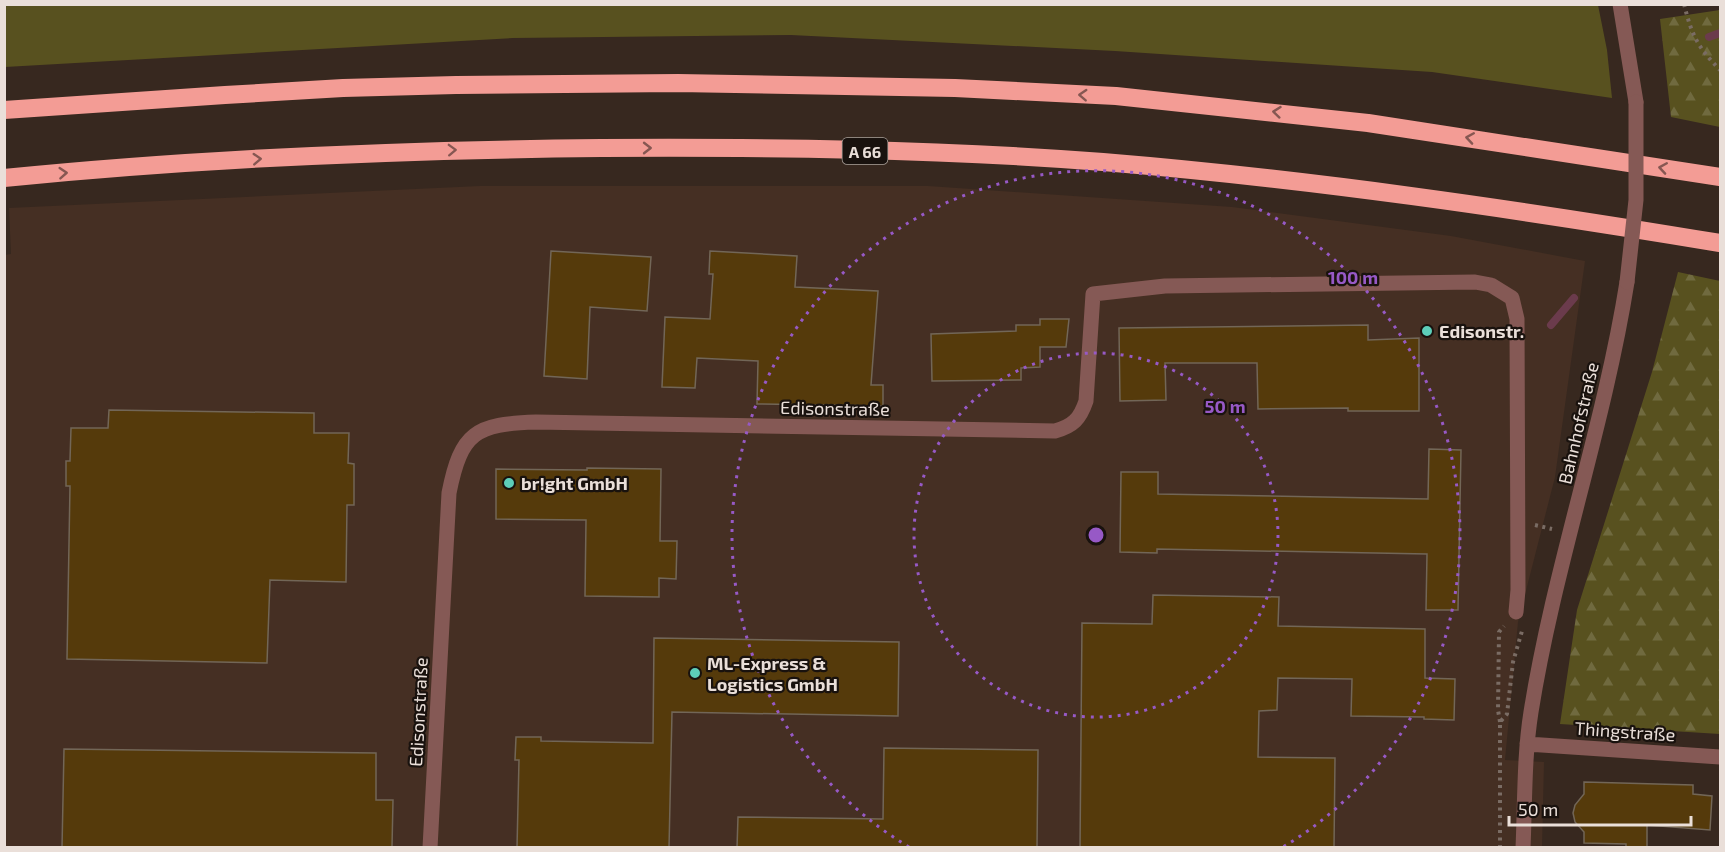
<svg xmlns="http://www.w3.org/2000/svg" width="1725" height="852" font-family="'Exo 2',sans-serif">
  <defs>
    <pattern id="forest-firs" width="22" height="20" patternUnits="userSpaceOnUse" patternTransform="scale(1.5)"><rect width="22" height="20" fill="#58511f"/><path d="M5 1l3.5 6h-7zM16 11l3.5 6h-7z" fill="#706a3f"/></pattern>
  </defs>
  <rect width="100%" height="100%" fill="#37281f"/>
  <!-- built -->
  <path fill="#452f23" d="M480,186h448l304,21 219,29 134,25 -30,216 -37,145 -13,138 39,2 -2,85 -1537,1 -1,-593 7,-1 -2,-46z"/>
  <!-- green -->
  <path fill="#58511f" d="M5,4l1593,1 9,45 5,48 -180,-26 -317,-21 -324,-16 -278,3 -508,29z"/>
  <!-- forest -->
  <path fill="url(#forest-firs)" d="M1720,10v117l-49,-10 -11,-98z
    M1678,272l42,9v453l-160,-10 17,-114 75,-238z"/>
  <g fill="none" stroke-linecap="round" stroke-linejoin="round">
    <!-- stream -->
    <path stroke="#6b3b4c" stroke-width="8" d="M1709,37l11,-4
      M1551,325l23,-27"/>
  </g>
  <!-- building -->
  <path fill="#553a0b" stroke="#726657" stroke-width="1.5" d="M551,251l100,6 -4,54 -57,-4 -3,72 -43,-3z
    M710,251l87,5 -2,31 83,4 -7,94h12v21l-126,-2 1,-43 -61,-3 -2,30 -33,-1 3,-70 45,2 3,-45h-4z
    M1040,319h29l-3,28h-26v20l-19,1v12l-89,1 -1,-47 85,-3v-6h24z
    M1368,325v15l51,-2v73h-71v-3l-90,1 -1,-46h-92l1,37 -46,1 -1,-73z
    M109,410l205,3v20h35l-1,30 6,1v41h-7l-1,77 -76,-2 -3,83 -200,-4 3,-173h-4v-25h4l1,-33h37z
    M1429,449l32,1 -3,160h-32l1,-56 -270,-5v4l-37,-1 1,-80h37v22l270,5z
    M587,468l74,1 -1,72h17l-1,38 -17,-1v19l-74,-1 1,-76 -90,-1v-50l91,1z
    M1153,595l126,2 -1,29 147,3v49l30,1 -1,41 -30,-1v-2l-73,-1 1,-37 -74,-1 -1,32 -18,1 -1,46 77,1 -1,90h-254l2,-225 70,1z
    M654,638l245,4 -1,74 -226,-4 -3,136h-152l2,-88h-4l1,-23h25v4l112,2z
    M884,748l154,2 -1,98h-300l1,-31 145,2z
    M64,749l312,4v47h17l-1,47 -330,1z
    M1584,782l109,3v9l19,2 -2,34 -63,-5v23h-21v-4l-42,-1v-11l-9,-10 -2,-9 2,-8 9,-11z"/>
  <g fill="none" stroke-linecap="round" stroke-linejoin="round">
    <!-- path -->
    <path stroke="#7a6c64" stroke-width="4" stroke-dasharray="3 4.5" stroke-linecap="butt" d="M1684,4c8,32 13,42 36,66
      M1535,525l17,4
      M1500,722l-2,-12 1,-78 5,-6
      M1500,848v-126l7,-8 6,-52 9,-31"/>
    <!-- street -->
    <path stroke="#855955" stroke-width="15" d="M1620,4l16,98
      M1527,744l193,13
      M430,848l19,-355c12,-61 27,-69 87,-71l519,9c18,-5 25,-12 31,-30l7,-107 72,-8 310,-4 16,3 21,13 5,21 1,271 -2,22
      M1523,848c2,-46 1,-92 8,-136 23,-145 73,-285 96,-430"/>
    <!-- highway -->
    <path stroke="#f39c95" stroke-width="18" d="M4,110l221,-15 118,-7 113,-3 222,-2 277,5 161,8 252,27 352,54
      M4,178c199,-20 398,-28 597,-30 167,-1 335,1 502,14 207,17 412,47 617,81"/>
    <!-- street-bridge -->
    <path stroke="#855955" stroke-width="15" d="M1627,282l9,-82v-98"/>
  </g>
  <!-- one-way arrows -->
  <defs><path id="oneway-chevron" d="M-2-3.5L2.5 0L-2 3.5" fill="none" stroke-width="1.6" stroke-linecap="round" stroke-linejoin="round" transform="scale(1.5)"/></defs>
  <g stroke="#865752">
    <use href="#oneway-chevron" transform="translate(1083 95) rotate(-177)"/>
    <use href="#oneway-chevron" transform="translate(1277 112) rotate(-174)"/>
    <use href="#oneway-chevron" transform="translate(1470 138) rotate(-171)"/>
    <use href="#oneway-chevron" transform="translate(647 148)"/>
    <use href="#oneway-chevron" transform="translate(452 150) rotate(-2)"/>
    <use href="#oneway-chevron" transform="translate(257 159) rotate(-3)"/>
    <use href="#oneway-chevron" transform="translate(1663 168) rotate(-171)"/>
    <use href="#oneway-chevron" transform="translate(63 173) rotate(-4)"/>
  </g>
  <!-- distance rings -->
  <g fill="none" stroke="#9759c6" stroke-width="3" stroke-dasharray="3 6">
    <circle cx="1096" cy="535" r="182"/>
    <path d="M909 847A364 364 0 1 1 1283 847"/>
  </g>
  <!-- markers -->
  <g fill="#5dceb9" stroke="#19120e" stroke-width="2">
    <circle cx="1427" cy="331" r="6"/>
    <circle cx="509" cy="483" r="6"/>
    <circle cx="695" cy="673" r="6"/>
  </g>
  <g text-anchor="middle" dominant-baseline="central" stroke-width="4.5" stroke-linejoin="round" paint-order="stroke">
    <!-- shield labels -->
    <rect fill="#19120e" stroke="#aba29c" stroke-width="1.5" x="842.5" y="138" width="45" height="26" rx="4.5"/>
    <g font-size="16" font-weight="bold" fill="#eadfd9">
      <text x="865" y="151">A 66</text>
    </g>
    <!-- poi labels -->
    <g font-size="18" font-weight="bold" fill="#eadfd9" stroke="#19120e" text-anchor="start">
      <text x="1439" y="331">Edisonstr.</text>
      <text x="521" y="483">br!ght GmbH</text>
      <text x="707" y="663">ML-Express &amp;<tspan x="707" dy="21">Logistics GmbH</tspan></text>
    </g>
    <!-- street labels -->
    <g font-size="18" fill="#eadfd9" stroke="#19120e">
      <text transform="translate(835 408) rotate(1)">Edisonstraße</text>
      <text transform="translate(1578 423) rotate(-77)">Bahnhofstraße</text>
      <text transform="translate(418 712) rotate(-87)">Edisonstraße</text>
      <text transform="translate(1625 731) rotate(4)">Thingstraße</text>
    </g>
  </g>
  <circle cx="1096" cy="535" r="9" fill="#9759c6" stroke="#19120e" stroke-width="3"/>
  <g font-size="18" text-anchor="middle" font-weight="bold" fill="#9759c6" stroke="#19120e" stroke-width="4.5" stroke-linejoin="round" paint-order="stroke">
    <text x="1353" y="284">100 m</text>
    <text x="1225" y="413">50 m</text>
  </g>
  <!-- border -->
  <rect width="1725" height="852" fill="none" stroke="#eadfd9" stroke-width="12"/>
  <!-- scale -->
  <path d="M1509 816v9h182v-9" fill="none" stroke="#eadfd9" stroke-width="3"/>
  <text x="1518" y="816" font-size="18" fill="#eadfd9" stroke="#19120e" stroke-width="4.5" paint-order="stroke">50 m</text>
</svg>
